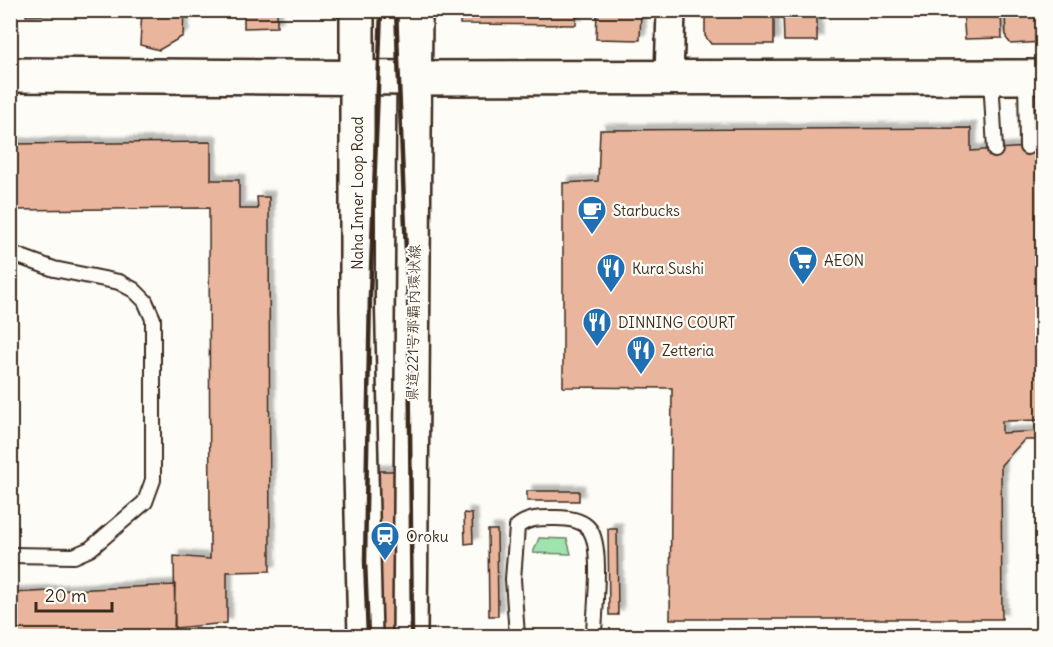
<svg xmlns="http://www.w3.org/2000/svg" width="1053" height="647" font-family="Delius,'Klee One',sans-serif">
  <defs>
    <filter id="shadow"><feDropShadow dx="5.5" dy="-5.5" stdDeviation="1.5" flood-color="#0004"/></filter>
  </defs>
  <rect width="100%" height="100%" fill="#fdfcf7"/>
  <filter id="ink" filterUnits="userSpaceOnUse"><feTurbulence type="fractalNoise" baseFrequency=".0167" numOctaves="2"/><feDisplacementMap in="SourceGraphic" scale="12" xChannelSelector="R" yChannelSelector="G"/><feConvolveMatrix kernelMatrix="1 2 1 2 8 2 1 2 1" color-interpolation-filters="sRGB"/></filter>
  <g filter="url(#ink)">
    <!-- green -->
    <path fill="#9fe3af" stroke="#6d8666" stroke-width="1.5" d="M539,538l28,1 4,15 -38,-1z"/>
    <!-- building -->
    <path fill="#e9b59c" stroke="#3b2a1e" stroke-width="1.5" filter="url(#shadow)" d="M26,10h45v5l-45,1z
      M142,10h42l-1,26 -24,14 -19,-5z
      M244,10h33v17l-33,1z
      M460,10h117l-1,15 -116,-1z
      M597,10h44l-1,30 -44,-1z
      M705,10h69v34h-63l-6,-8z
      M783,10h34v31h-33z
      M963,10h38l1,28 -37,1z
      M1005,10h37v32l-31,2 -5,-6z
      M971,128v23l56,-4 15,4v269l-40,1v12l40,-2v9h-18l-23,25 1,154h-332l2,-231 -109,-1v-204l35,-2 2,-51z
      M211,142v38h28v29h19l-1,-12h12l1,374 -43,1v51l-52,5 -1,-72 36,3 -1,-351 -199,2v-66z
      M367,471h40l3,165h-41z
      M527,491h52v10h-52z
      M464,513l8,1 1,29 -8,1z
      M608,529h9l1,86h-9z
      M488,530h9l1,86h-9z
      M175,585l-1,51h-164v-43z"/>
    <g fill="none" stroke-linecap="round" stroke-linejoin="round">
      <!-- service casing -->
      <g stroke="#3b2a1e" stroke-width="18">
        <path id="service" d="M991,77l4,73
          M1026,77l1,70
          M10,253l44,16 65,13 15,8 11,11 8,18v161l-8,22 -55,47 -16,7 -64,-1
          M517,636l-4,-57 4,-52c11,-10 25,-9 39,-9 11,0 27,2 34,12 13,19 4,82 4,106"/>
      </g>
      <!-- minor casing -->
      <g stroke="#3b2a1e" stroke-width="32">
        <path id="minor" d="M669,77l2,-67"/>
      </g>
      <!-- tertiary casing -->
      <g stroke="#3b2a1e" stroke-width="38">
        <path id="tertiary" d="M10,75l406,3 626,-1"/>
      </g>
      <!-- secondary casing -->
      <g stroke="#3b2a1e" stroke-width="38">
        <path id="secondary" d="M357,10v300l8,326
          M410,636l5,-626"/>
      </g>
      <!-- service -->
      <use href="#service" stroke="#fdfcf7" stroke-width="14"/>
      <!-- minor -->
      <use href="#minor" stroke="#fdfcf7" stroke-width="27"/>
      <!-- tertiary -->
      <use href="#tertiary" stroke="#fdfcf7" stroke-width="33"/>
      <!-- secondary -->
      <use href="#secondary" stroke="#fdfcf7" stroke-width="33"/>
      <!-- rail -->
      <path stroke="#3b2a1e" stroke-width="4.5" d="M396,10l13,314 3,312
        M368,636l-3,-75 5,-266 11,-285"/>
    </g>
  </g>
  <!-- icons -->
  <defs>
    <g id="cafe-pin" transform="scale(1.5)"><path d="M0 17L-7.5 6A9.5 9.5 0 1 1 7.5 6Z" fill="#1f6fb2" stroke="#fdfcf7"/><path d="M-5.5-4.5H6V0H3Q3 3.5 0 3.5H-2.5Q-5.5 3.5-5.5 0ZM3-3.2v2h1.7v-2ZM-6 4.5H4V6H-6Z" fill="#fff"/></g>
    <g id="supermarket-pin" transform="scale(1.5)"><path d="M0 17L-7.5 6A9.5 9.5 0 1 1 7.5 6Z" fill="#1f6fb2" stroke="#fdfcf7"/><path d="M-6-5.5h2.5l.6 2H6L4.5 2H-2.5L-4.4-4H-6ZM-1.5 3.2a1.3 1.3 0 1 0 .1 0ZM3 3.2a1.3 1.3 0 1 0 .1 0Z" fill="#fff"/></g>
    <g id="restaurant-pin" transform="scale(1.5)"><path d="M0 17L-7.5 6A9.5 9.5 0 1 1 7.5 6Z" fill="#1f6fb2" stroke="#fdfcf7"/><path d="M-5-6h1v4h1v-4h1v4h1v-4h1v5L-1.5 .5V6h-2V.5L-5-1ZM5-6V6H3V1.5H1.5Q1.5-4 5-6Z" fill="#fff"/></g>
    <g id="station-pin" transform="scale(1.5)"><path d="M0 17L-7.5 6A9.5 9.5 0 1 1 7.5 6Z" fill="#1f6fb2" stroke="#fdfcf7"/><path d="M-3-6H3Q5-6 5-4V2Q5 4 3 4L4.5 6H3L1.5 4h-3L-3 6H-4.5L-3 4Q-5 4-5 2V-4Q-5-6-3-6ZM-3.5-4v3h7v-3ZM-3.5 1v1.5H-2V1ZM2 1v1.5H3.5V1Z" fill="#fff"/></g>
  </defs>
  <g fill-rule="evenodd">
    <use href="#cafe-pin" x="592" y="210"/>
    <use href="#supermarket-pin" x="803" y="260"/>
    <use href="#restaurant-pin" x="611" y="268"/>
    <use href="#restaurant-pin" x="597" y="322"/>
    <use href="#restaurant-pin" x="641" y="350"/>
    <use href="#station-pin" x="385" y="536"/>
  </g>
  <g text-anchor="middle" dominant-baseline="central" stroke-width="4.5" stroke-linejoin="round" paint-order="stroke">
    <!-- street labels -->
    <g font-size="15" fill="#3b2a1e" stroke="#fdfcf7">
      <text transform="translate(357 193) rotate(-90)">Naha Inner Loop Road</text>
      <text transform="translate(413 323) rotate(-89)">県道221号那覇内環状線</text>
    </g>
    <!-- poi labels -->
    <g font-size="15" fill="#3b2a1e" stroke="#fdfcf7" text-anchor="start">
      <text x="613" y="210">Starbucks</text>
      <text x="824" y="260">AEON</text>
      <text x="632" y="268">Kura Sushi</text>
      <text x="618" y="322">DINNING COURT</text>
      <text x="662" y="350">Zetteria</text>
      <text x="406" y="536">Oroku</text>
    </g>
  </g>
  <!-- margin -->
  <rect width="1053" height="647" fill="none" stroke="#fdfcf7" stroke-width="36"/>
  <rect x="18" y="18" width="1017" height="611" fill="none" stroke="#3b2a1e" stroke-width="2" filter="url(#ink)"/>
  <!-- scale -->
  <path d="M36 602v9h76v-9" fill="none" stroke="#3b2a1e" stroke-width="3"/>
  <text x="45" y="602" font-size="18" fill="#3b2a1e" stroke="#fdfcf7" stroke-width="4.5" paint-order="stroke">20 m</text>
</svg>
